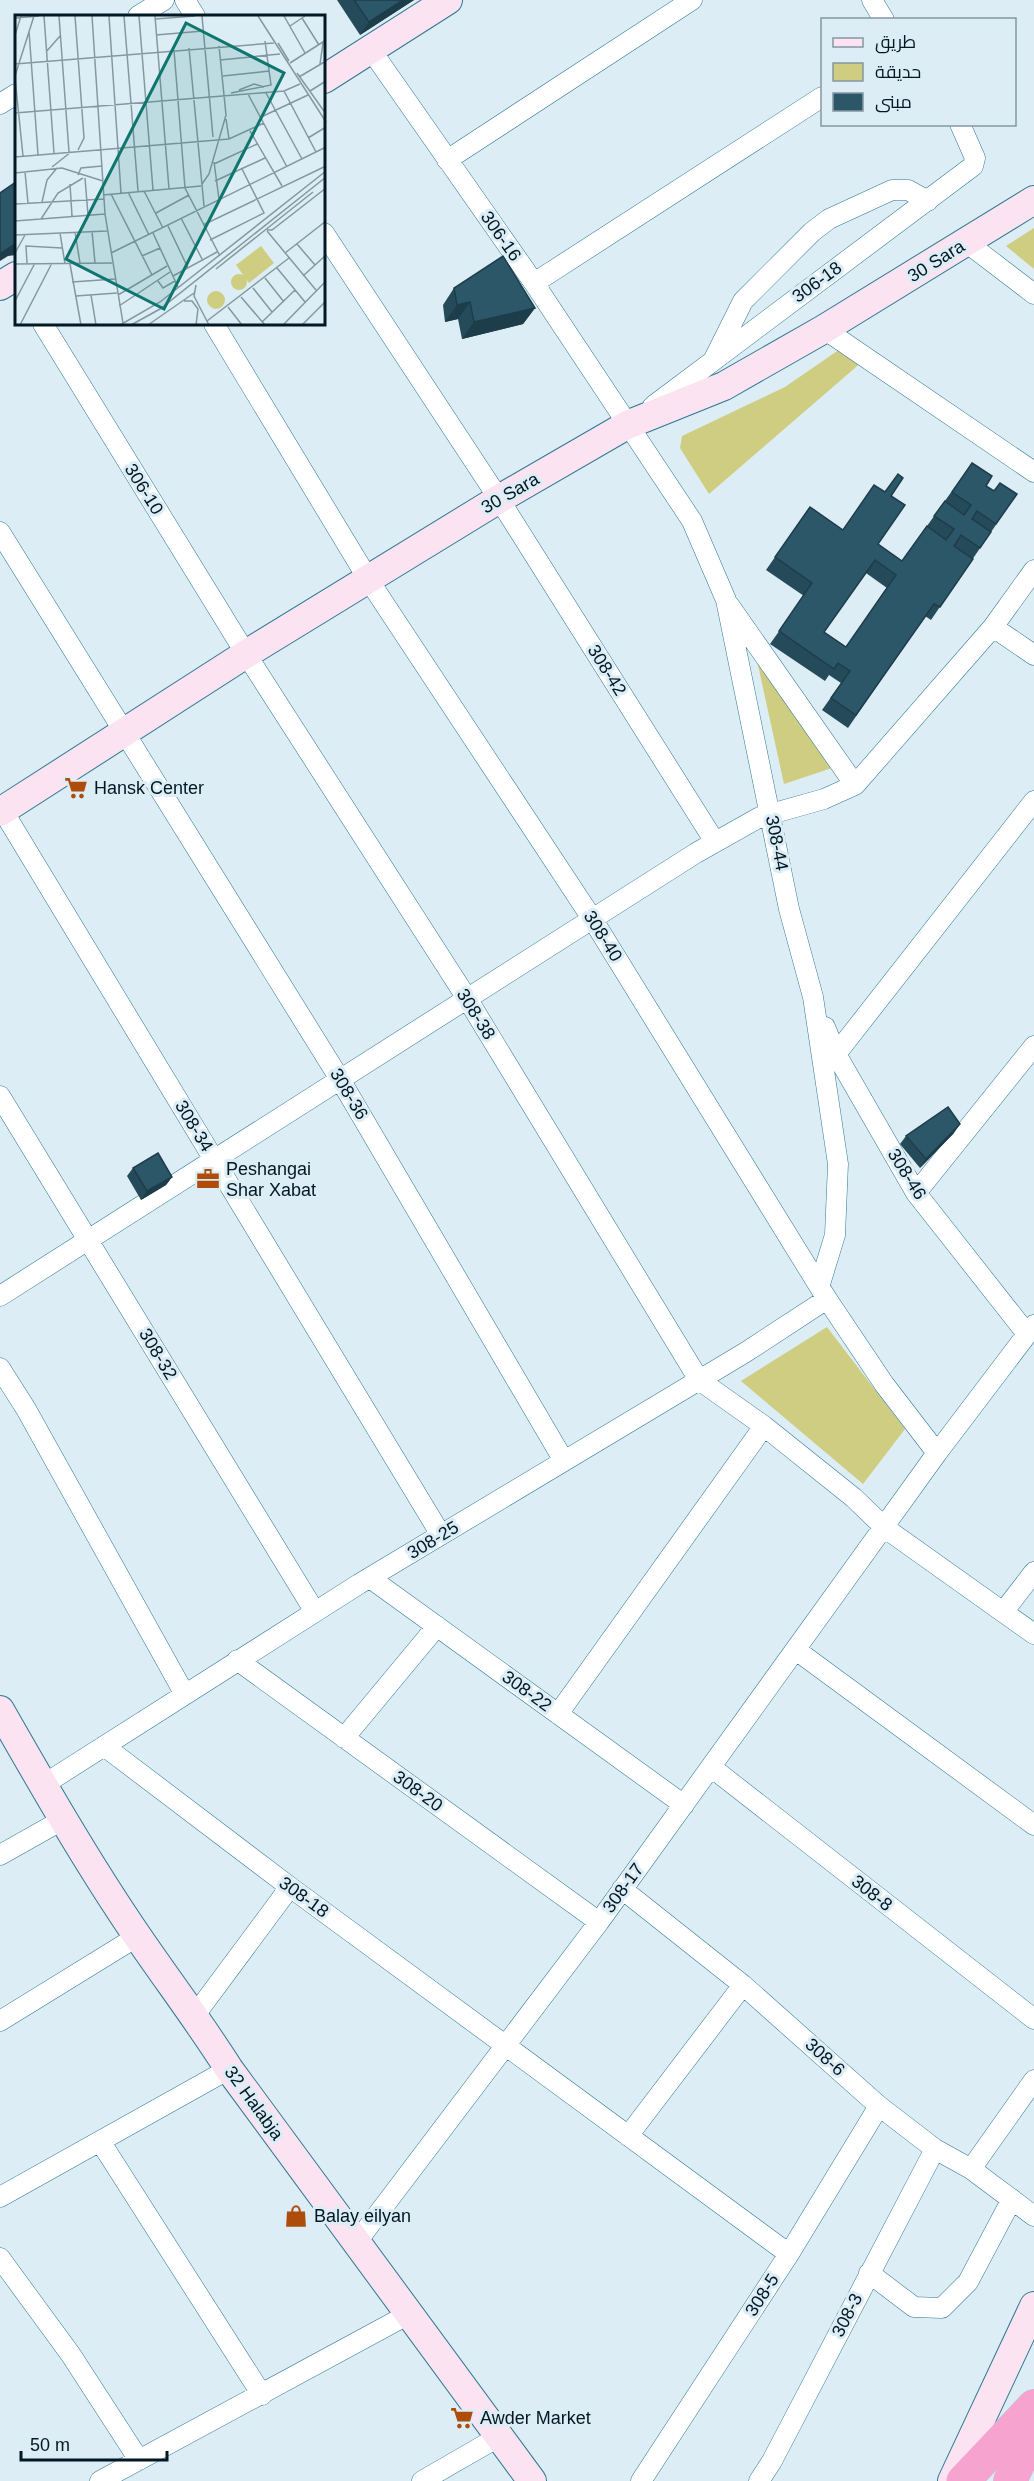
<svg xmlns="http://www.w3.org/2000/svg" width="1034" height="2481" font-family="Arial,Cairo,sans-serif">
  <rect width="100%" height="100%" fill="#dcedf5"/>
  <!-- green -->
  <path fill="#cfcd81" d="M1034,228v41l-28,-23z
    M843,347l20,14 -154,133 -29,-46 2,-12 103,-49z
    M756,656l82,110 -54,18z
    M827,1327l78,102 -42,55 -122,-103z"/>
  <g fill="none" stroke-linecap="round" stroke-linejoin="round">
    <!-- street casing -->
    <g stroke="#2d7894" stroke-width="21">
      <path id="street" d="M185,0l10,16
        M872,0l12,20
        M138,16l26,-16
        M371,50l163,233 158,238 34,79 63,309 24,88 25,167 -3,71 -15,49
        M0,104l16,-10
        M447,160l245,-160
        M324,233l175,266 216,343
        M966,242l68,52
        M534,283l288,-186
        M43,324l203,330 222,346 231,380 65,46 90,72 31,30 149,106
        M214,324l154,255 225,341 234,379 57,85 53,69
        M824,329l210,143
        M714,359l29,-58 69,-69 17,-13 63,-29h16l20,11
        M653,406l320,-240 2,-8 -15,-34
        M0,532l341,549 223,380
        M729,605l126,180
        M993,627l41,28
        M0,806l441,729
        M825,1027l11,27 80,139 111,141
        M836,1054l198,-253
        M0,1096l315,516
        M916,1193l118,-147
        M0,1296l696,-443 64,-36 64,-18 31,-14 138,-158 41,-57
        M0,1368l26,41 158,284
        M370,1578l314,227
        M1004,1611l30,-39
        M796,1650l238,175
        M237,1660l362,262
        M558,1714l206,-288
        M344,1738l93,-112
        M104,1746l186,141 499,367
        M711,1767l323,252
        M43,1785l316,-201 387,-232 81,-53
        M0,1855l64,-36
        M622,1889l121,96 136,121 56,43 36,20 63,47
        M195,2015l95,-128
        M0,2021l138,-85
        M628,2136l115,-151
        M100,2141l162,254
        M971,2169l63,-89
        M0,2197l229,-128
        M356,2243l243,-321 338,-469 97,-128
        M0,2258l71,97 68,105
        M869,2273l45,34 28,1 26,-26 44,-83
        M100,2481l309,-167
        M422,2481l78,-45
        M641,2481l148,-227 90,-148
        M759,2481l13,-20 163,-312"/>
    </g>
    <!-- secondary casing -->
    <g stroke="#2d7894" stroke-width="30">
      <path id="secondary" d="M324,79l124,-79
        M0,286l16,-10
        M0,812l246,-158 253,-155 128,-74 97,-39 100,-57 210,-129
        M0,1710c44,77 88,154 138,227 30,44 62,86 91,132l303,412
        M952,2481l82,-175"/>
    </g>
    <!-- highway casing -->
    <g stroke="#c2c8ca" stroke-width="34">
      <path id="highway" d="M963,2481l71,-75
        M1010,2481l24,-50"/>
    </g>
    <!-- street -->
    <use href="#street" stroke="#fff" stroke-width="20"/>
    <!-- secondary -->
    <use href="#secondary" stroke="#fce3f1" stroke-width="28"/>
    <!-- highway -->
    <use href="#highway" stroke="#f6a3cf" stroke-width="33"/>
  </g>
  <!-- wall -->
  <path fill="#254b5a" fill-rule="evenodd" d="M337,0h77l-54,35z
    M454,288l81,20 -12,16 -61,15 -4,-20 -13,3 -2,-17z
    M972,463l14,23 8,5 23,3 -86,126 -6,-4 -77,112 -26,-18 19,-27 -12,-8 -4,6 -55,-37 34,-48 -38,-26 44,-63 33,23 48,-34 -13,48 24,17zM866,573l21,15 -41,59 -22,-15z
    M954,1133l-34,35 -20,-24 6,-8z
    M133,1168l39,9 -6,8 -25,15 -14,-24z"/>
  <!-- shaded-wall -->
  <path fill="#1e3d4a" d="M403,0h11l-54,35 9,-13z
    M16,243v12l-8,1 -8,5v-7z
    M470,302l-12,17 -13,3 12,-17z
    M535,308l-12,16 -61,15 12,-17z
    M960,1124l-6,9 -34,35 6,-9z
    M172,1177l-6,8 -25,15 6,-9z"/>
  <!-- building -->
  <path fill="#2b5769" stroke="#1e3d4a" stroke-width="1.5" fill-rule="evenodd" d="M354,0h49l-34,22z
    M16,182v61l-16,11v-61z
    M503,256l32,52 -61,14 -4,-20 -13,3 -3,-17z
    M972,463l20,13 -6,10 8,5 6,-8 17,11 -21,30 -19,-13 -5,8 19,13 -11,16 -19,-13 -7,11 19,13 -33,48 -6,-3 -78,111 -25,-17 19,-27 -12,-8 -4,6 -55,-38 33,-48 -37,-26 35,-50 33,23 31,-45 11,7 13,-18 5,4 -12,18 14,9 -27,39 24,17 25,-35 19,14 8,-11 -20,-13 11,-15 19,14 7,-10 -19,-13zM875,560l21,15 -50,72 -22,-15z
    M948,1107l12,17 -34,35 -20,-23z
    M158,1153l14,24 -25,14 -14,-23z"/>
  <!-- icons -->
  <defs>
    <g id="supermarket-bare" transform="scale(1.8)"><path d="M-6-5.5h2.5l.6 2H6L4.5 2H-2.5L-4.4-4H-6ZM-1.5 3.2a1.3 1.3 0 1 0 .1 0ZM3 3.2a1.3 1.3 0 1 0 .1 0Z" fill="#ae4c0b" stroke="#dcedf5" stroke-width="2.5" paint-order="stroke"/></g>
    <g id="office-bare" transform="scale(1.8)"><path d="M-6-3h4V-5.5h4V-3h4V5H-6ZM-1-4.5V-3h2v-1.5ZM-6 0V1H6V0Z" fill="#ae4c0b" stroke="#dcedf5" stroke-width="2.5" paint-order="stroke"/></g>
    <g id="shop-bare" transform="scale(1.8)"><path d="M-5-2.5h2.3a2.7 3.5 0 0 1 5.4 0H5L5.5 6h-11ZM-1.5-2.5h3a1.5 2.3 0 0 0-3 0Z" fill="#ae4c0b" stroke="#dcedf5" stroke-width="2.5" paint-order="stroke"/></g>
  </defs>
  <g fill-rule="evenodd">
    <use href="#supermarket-bare" x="76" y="788"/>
    <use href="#office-bare" x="208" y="1179"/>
    <use href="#shop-bare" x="296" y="2216"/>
    <use href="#supermarket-bare" x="462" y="2418"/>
  </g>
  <g text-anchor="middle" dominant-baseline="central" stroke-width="6" stroke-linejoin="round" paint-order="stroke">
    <!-- street labels -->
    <g font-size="18" fill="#001924" stroke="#dcedf5">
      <text transform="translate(501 236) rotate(55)">306-16</text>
      <text transform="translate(936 261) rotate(-32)">30 Sara</text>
      <text transform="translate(817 282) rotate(-36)">306-18</text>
      <text transform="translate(144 489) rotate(58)">306-10</text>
      <text transform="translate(510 493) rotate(-30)">30 Sara</text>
      <text transform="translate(607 670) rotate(58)">308-42</text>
      <text transform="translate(777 843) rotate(79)">308-44</text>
      <text transform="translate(603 936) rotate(58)">308-40</text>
      <text transform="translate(476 1014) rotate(58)">308-38</text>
      <text transform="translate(349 1094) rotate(59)">308-36</text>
      <text transform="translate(194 1126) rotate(59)">308-34</text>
      <text transform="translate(907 1174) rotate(58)">308-46</text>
      <text transform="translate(158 1354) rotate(59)">308-32</text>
      <text transform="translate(433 1540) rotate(-31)">308-25</text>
      <text transform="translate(527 1691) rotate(36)">308-22</text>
      <text transform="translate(418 1791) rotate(36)">308-20</text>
      <text transform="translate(623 1888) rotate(-54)">308-17</text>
      <text transform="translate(872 1893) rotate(38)">308-8</text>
      <text transform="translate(304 1897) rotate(36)">308-18</text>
      <text transform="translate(825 2057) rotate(42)">308-6</text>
      <text transform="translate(254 2103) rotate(54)">32 Halabja</text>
      <text transform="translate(762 2295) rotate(-57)">308-5</text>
      <text transform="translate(847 2315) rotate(-63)">308-3</text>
    </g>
    <!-- poi labels -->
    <g font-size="18" fill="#001924" stroke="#dcedf5" text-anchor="start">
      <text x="94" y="788">Hansk Center</text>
      <text x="226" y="1169">Peshangai<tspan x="226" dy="21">Shar Xabat</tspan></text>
      <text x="314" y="2216">Balay eilyan</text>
      <text x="480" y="2418">Awder Market</text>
    </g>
  </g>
  <!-- overview -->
  <g transform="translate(15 15)">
    <rect width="310" height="310" fill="#dcedf5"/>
    <path d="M246,231l13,17 -25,20 -13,-18zM216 267a8 8 0 1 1 16 0a8 8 0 1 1-16 0ZM192 285a9 9 0 1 1 18 0a9 9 0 1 1-18 0Z" fill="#cfcd81"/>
    <path fill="none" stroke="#8498a1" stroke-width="1.5" d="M29,1l10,137M44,1l10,136M60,1l9,122 -6,12M77,1l13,198 18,109M94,1l12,177M109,1l14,175M124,1l14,174M140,1l14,173M187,1l11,121M243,1l68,106M269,1l21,37M0,3l24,-2M287,3l17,27M140,4l40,-3M275,11l15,-10M14,16l9,124M0,20l6,-19M141,20l47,-4M263,28l11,18M174,33l15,158M159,35l11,138 35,68M31,37l14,-16M205,45l60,-6M275,48l36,-23M0,49l259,-21M305,49l3,-21M282,58l29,41M0,61l19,-60M208,61l46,-5M284,62l27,-16M0,63l8,78M224,75l15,-6 10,3M269,76l32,61M295,76l16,-10M216,78l40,-8 -6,-44M251,78l36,66M233,79l39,73M0,98l269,-22 16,-7M246,102l47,-22M211,104l3,20M235,116l32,55M293,123l18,-11M0,142l214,-18 35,-16M199,147l5,37M199,149l43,-20M37,152l19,-15M10,157l3,31M0,158l47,-5 41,13M63,160l3,-7 21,-2M70,163l3,37M200,166l50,-23M55,169l2,32M187,169l7,-10 17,-59 -7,-69M129,176l19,37M113,177l21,43M96,179l41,81M88,180l98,-9M27,187l5,-22 10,-12M0,189l89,-5M141,198l33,-18M166,203l22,43M26,204l17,-26 25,-15M0,206l90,-7M188,210l123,-59M153,211l20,42M252,215h5l54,-42M77,216l3,32M252,216l49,59M60,217l5,31M45,218l5,31M138,218l25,54M0,220l92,-4M195,225l54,-27 -22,-44M282,229l18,21M0,238l10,-18M96,238l215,-106M270,238l41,-32M127,241l18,-8M12,248l-1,-17 36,2M0,249l97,-1M55,249l11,61M262,253l28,34M201,254l97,-77M158,261l44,-24M288,261l23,-21M250,263l19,24M143,266l5,7 12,-7M57,267l43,-3M181,270l-2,11 15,29M238,273l19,24M76,280l5,30M103,280l49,-29M61,281l41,-3M226,282l24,28M0,286l20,-38M169,286h8l6,8 -2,16M104,291l51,-34M213,292l14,18M192,306l82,-63M247,307l33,-32M5,310l32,-62M105,310l40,-23 166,-131M116,310l29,-16 166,-132M133,310l46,-32M268,310l43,-44M287,310l24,-24"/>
    <path fill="#0f766e" fill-opacity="0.15" stroke="#0f766e" stroke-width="3" d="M171,8l98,50 -120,236 -98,-50z"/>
    <rect width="310" height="310" fill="none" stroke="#001924" stroke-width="3"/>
  </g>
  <!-- legend -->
  <rect x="821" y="18" width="195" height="108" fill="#dcedf5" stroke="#8498a1" stroke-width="1.5"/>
  <rect x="833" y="38" width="30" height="9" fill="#fce3f1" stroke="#8498a1" stroke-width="1.5"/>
  <text x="875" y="48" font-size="18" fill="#001924">طريق</text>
  <rect x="833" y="63" width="30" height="18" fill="#cfcd81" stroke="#8498a1" stroke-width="1.5"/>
  <text x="875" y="78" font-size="18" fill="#001924">حديقة</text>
  <rect x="833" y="93" width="30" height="18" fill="#2b5769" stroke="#8498a1" stroke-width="1.5"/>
  <text x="875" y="108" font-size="18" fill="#001924">مبنى</text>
  <!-- scale -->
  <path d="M21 2451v9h146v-9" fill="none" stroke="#001924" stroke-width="3"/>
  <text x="30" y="2451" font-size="18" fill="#001924" stroke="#dcedf5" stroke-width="4.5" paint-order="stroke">50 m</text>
</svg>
